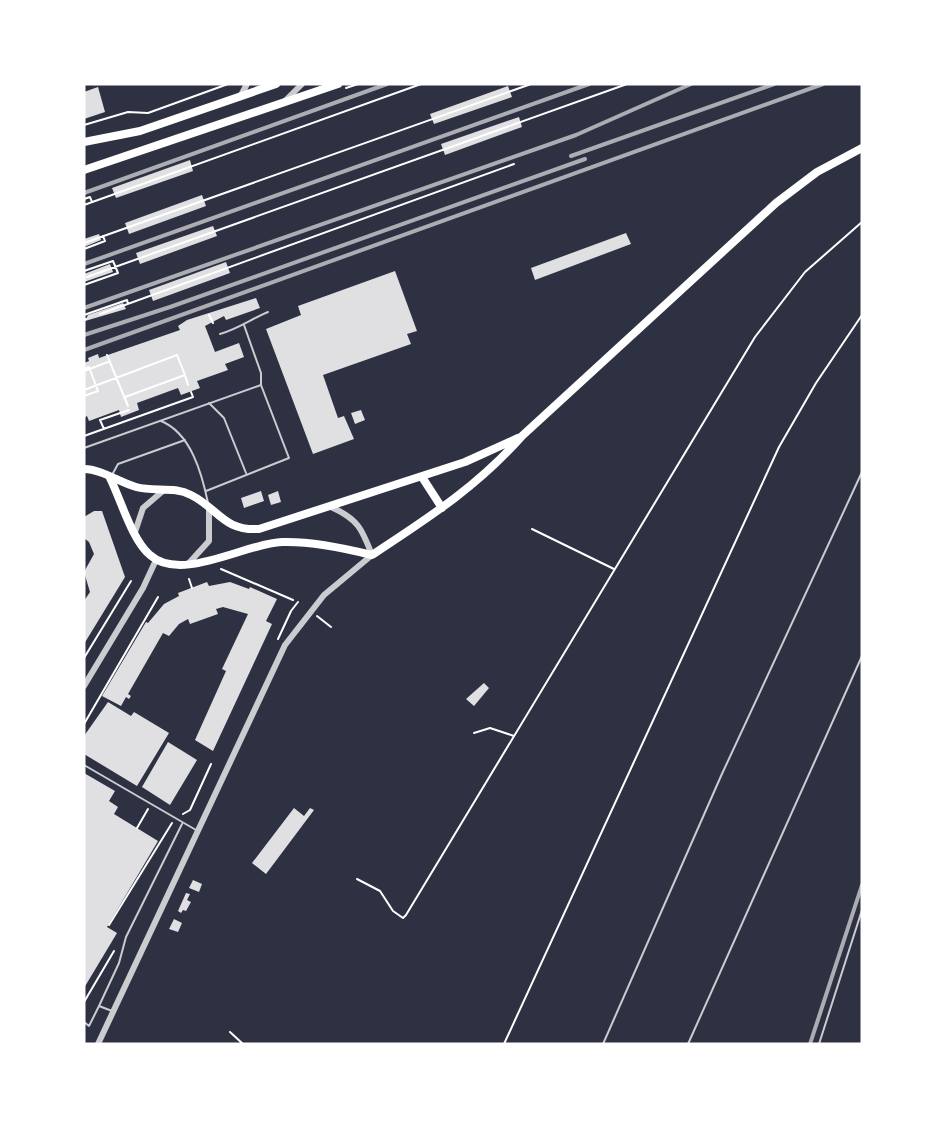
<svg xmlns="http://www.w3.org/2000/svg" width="946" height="1128" font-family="'DejaVu Sans',sans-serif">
  <rect width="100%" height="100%" fill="#2d3142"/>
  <!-- building -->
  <path fill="#e0e0e3" d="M508,86l4,11 -78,27 -4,-10z
    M98,87l7,25 -21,7v-27z
    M519,117l3,10 -77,28 -4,-11z
    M190,160l3,11 -77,27 -4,-10z
    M202,195l4,11 -77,28 -4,-11z
    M213,226l4,10 -77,28 -4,-11z
    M626,233l5,11 -96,36 -4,-12z
    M99,234l2,6 -17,7v-8z
    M226,262l4,11 -77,28 -4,-11z
    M110,264l3,8 -29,10v-8z
    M395,271l22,60 -10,3 4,10 -88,31 15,43 6,-2 10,23 -41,15 -47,-125 35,-14 -3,-9z
    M256,298l4,10 -34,12 -2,-4 -19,10 10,26 24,-9 5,14 -19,7 3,6 -31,11 3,7 -19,7 -3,-7 -41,15 2,7 -18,7 -2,-7 -30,11 -2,-5 -3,2v-55l5,-2 -1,-3 10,-4 1,4 81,-28 -2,-4 9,-6z
    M123,303l3,6 -41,12 3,-6z
    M361,410l4,10 -10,4 -4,-11z
    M261,491l3,10 -20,7 -3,-10z
    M278,491l3,11 -10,3 -3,-10z
    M94,511h8l23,66 -41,67v-43l6,-9 -6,-20 10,-18 -5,-12 -5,-4v-21z
    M207,582l2,4 21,-4 19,7 1,-2 27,12 -11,22 6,3 -59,127 -18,-11 31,-69 -4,-2 26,-55 -25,-7 -7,2 2,5 -28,10 -2,-5 -9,5 -10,12 -6,-3 -35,61 3,2 -2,3 -3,-2 -5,9 -19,-10 44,-74 2,1 16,-19 15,-8 -1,-3z
    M484,683l5,5 -15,18 -8,-7z
    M108,702l23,14 3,-4 35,21 -32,53 -53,-32v-18z
    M168,742l29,18 -27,45 -28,-18z
    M84,773l31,18 -6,10 9,6 -4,7 44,27 -51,86 10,6 -33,55z
    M294,808l10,8 6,-8 4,2 -48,64 -14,-11z
    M193,880l9,4 -3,8 -10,-4z
    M186,893l4,1 -3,6 4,2 -5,9 -3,-1 -2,3 -3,-2z
    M174,919l8,4 -4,9 -9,-3z"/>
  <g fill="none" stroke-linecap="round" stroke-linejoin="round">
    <!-- path -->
    <path stroke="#fff" stroke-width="2" d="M346,88l12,-4
      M84,125l44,-13 20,1 80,-29
      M84,199l6,-2 2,5
      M84,205l337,-121
      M84,243l447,-159
      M84,249l21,-8 -2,-5
      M84,271l29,-10 5,12 -34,12
      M87,277l540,-193
      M100,314l414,-150
      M84,315l43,-15 1,4
      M209,315l4,8
      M84,320l2,-1
      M107,355l21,51
      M84,369l5,-2 9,24 -14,5
      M84,371l24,-9
      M84,390l93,-35 8,20
      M125,397l60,-22 3,10
      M104,429l-4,-9 29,-10
      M84,436l109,-39 -2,-5
      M532,529l82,40
      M221,569l72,31
      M189,579l3,9
      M317,616l14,11
      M278,639l13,-28 7,-9
      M84,658l47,-77
      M84,724l74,-127
      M474,733l16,-5 24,8
      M183,814l7,-4 21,-46
      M137,828l11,-19
      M357,879l23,12 13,20 10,7 3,-3 349,-578 50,-65 57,-50
      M109,925l63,-102
      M84,1002l30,-51
      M230,1032l13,12
      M504,1044l275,-597 37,-64 46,-68"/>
    <!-- service -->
    <path stroke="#caccd0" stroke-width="2" d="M220,334c18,-5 31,-15 48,-22
      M209,403l15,15 22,55
      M161,421c30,12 41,53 47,82
      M84,448l177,-63
      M112,475l6,-11 67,-24
      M206,491l83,-33 -28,-73v-12l-17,-48
      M84,765l112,65
      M99,1006l20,-43 7,-26 56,-113
      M84,1022l5,4 10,-20 13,5
      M603,1044l118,-268 141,-304
      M688,1044l174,-388
      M819,1044l43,-134"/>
    <!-- tertiary -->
    <path stroke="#caccd0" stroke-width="6" d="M240,97l7,-13
      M285,101l17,-17
      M135,532l8,-24 21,-18
      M189,563l20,-22v-32
      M84,686l59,-98 13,-28
      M98,1044l187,-399 39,-50 48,-40c-10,-26 -14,-36 -41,-48"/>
    <!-- secondary -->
    <path stroke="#fff" stroke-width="8" d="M84,469c17,0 35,13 52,18 18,5 38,-1 55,8 28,14 32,36 68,34l206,-67 53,-24
      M422,477l20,31
      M110,478c11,22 22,62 40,77 31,28 96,-12 132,-13 30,-1 62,6 90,13 56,-37 105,-68 150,-119l254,-233 41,-31 45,-24"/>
    <!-- primary -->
    <path stroke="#fff" stroke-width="8" d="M84,142l56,-11 136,-47
      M84,170l254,-86"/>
    <!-- rail -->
    <path stroke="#abadb3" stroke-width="4" d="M571,156l203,-72
      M84,193l303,-109
      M84,264l505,-180
      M84,308l492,-173 115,-51
      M84,335l86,-28 415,-148
      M84,350l739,-266
      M810,1044l52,-159"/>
  </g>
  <!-- border -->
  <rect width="946" height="1128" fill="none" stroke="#ffffff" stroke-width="171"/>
</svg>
